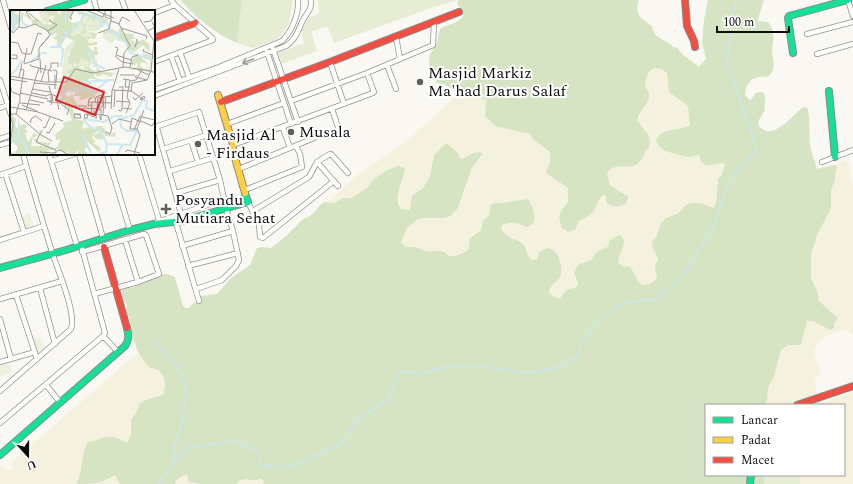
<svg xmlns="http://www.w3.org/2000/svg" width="853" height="484" font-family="Spectral,serif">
  <rect width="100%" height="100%" fill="#faf8f2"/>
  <!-- farmland -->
  <path fill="#f5f1df" d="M656,68l11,5 1,7v3l6,14 8,4 6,5 2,11v8l-7,3h-4l-15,3 -7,6 1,7 5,5 9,4 16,4 9,-2h2l1,5 7,6 14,-3 4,1 -3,10 -4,6 -2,23 -3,5 -6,-3h-20l-8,8 -11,4 -10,10 -2,9 -3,3 -1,9 5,7 1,5 -3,4 -1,4 3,9 -2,4 -4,2 -9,2 -4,-3 -6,-13 -3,-3 -5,1 -6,-4 2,-9 5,-12 -1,-4 -4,-3 -4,1 -4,3 -3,3v4l-12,6 -5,8 -13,4 -2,14 1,5 -4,6 -9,2 -4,8 -9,-4 -3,-3v-3l3,-5 7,-6 -21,-19 -6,1 -4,-5 -4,-10 -19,-11 -5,-8 4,-2 14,-1 8,4 4,-1 4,-5 -6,-22 -26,4h-9l-3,3 -1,9 -6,6 -2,9 -11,8 -1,9 -2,4 -11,5h-7l-3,-3 -8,-3 -11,1 -13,-4 -4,1 -5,-1 -3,-3 -1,-4 5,-10 6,-7 9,-4 23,-1 7,-2 7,-8 8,-21 4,-16 3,-6 8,-8 2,-4 -12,2 -10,4 -3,-6 -7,-6 -7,-1 -10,9 -4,21 -7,12 -11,8 -2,14 -4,1 -6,-3 -2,-14 4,-11 -8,-16 -11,5 -9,7 -7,9 -16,10 -7,-1 -9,7 -7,-2 24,-23 57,-40 48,-44 7,-1 22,6 -1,16 10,10 35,8 4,6 16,12 -1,24 19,12v14l-8,10v8l2,8 6,4 8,-4 5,-8 6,-3 7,-6 6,-13 3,-3h3v7l3,3 13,1 3,-12 -13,-7 -6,-10 4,-8 5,-2 12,-1 4,1 10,-4 8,-16 1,-5 -5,-14 -6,-4 -2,-4 11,-19v-11l-3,-6 2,-10 3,-4z
    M843,160l6,2 4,24v149l-3,-3 -10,-2 -15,7 -7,6 -4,8 1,6 6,17 -6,5 1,14 5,10 32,-11v92h-53v-9h44v-70h-81l4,-5 1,-12 6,-12 7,-26 7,-5h13l6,-24h6l17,9 4,-2v-5l3,-7 -6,-3 -12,-12 -2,-8 -6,-15 -1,-18 1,-7 5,-13 1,-5 14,-26v-19l4,-10 -1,-6 3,-9z
    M138,354l12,14 9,2 3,3 3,15 -2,8 -15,3 -8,4 -3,6v2l-6,9v14l-4,9 -12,-6 -14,1 -9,3 -9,17 -3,20 -4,6h-76v-18l10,4 3,-3 -4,-3 126,-109z
    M115,475l5,9h-28l15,-4z
    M184,475l4,1 5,6 8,2h-26l1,-3z
    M244,479l13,1 4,-1h2l2,4 -1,1h-27z"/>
  <!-- green -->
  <path fill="#e6edd4" d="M242,0h51l-4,24 -11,15 -25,9 -16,-5z
    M318,0h140l-33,10 -91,33 -7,-17 -16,6 6,19 -35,13 -4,-11 26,-10 -3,-14c4,-7 9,-14 18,-15z
    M283,82l13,38 -4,1 -14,-37z
    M764,475h36v9h-36z"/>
  <!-- forest -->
  <path fill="#d7e4c3" d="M180,0h62l-5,43c-22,-9 -41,-26 -57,-43z
    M458,0h181c-5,14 1,18 13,26 2,14 12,11 21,21l4,1 6,7 14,10 1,2 8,-8 -4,-16 2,-23 4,-20h56l-6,19 1,2 9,1c8,9 5,18 4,28 0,6 3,13 1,20 -1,3 -3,5 -6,7 -14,-1 -20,3 -22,18l5,5 3,-3 2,-4 7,-1c6,5 1,12 3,18l-6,10 -1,4c12,20 33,-7 44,-16l4,-1 2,2c2,12 1,23 2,35 1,8 5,17 7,25l11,-3 9,-1 -2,9v6l-4,10v19l-14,26 -1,5 -5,13v25l7,15 1,8 19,17 -4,5v5l-4,2 -17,-9h-6l-6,24h-13l-7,5 -7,26 -6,12 -1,12 -3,5h-58v70h58v9h-500l-1,-4c-6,-2 0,-1 -6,0 -9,1 -14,-4 -20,4h-36l-12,-2 -2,-4 1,-2 -4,-1 -8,6 -1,3h-55l-5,-9c-14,9 -22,9 -39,9 8,-13 4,-29 12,-42 18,-4 21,-10 39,1l4,-9v-14l6,-9 3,-8 8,-4 15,-4c4,-12 2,-26 -13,-27 -14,-14 -16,-26 -20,-45 -1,-8 -5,-9 -3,-18 -5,-5 -7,-10 -5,-17l5,-2 6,2 7,-5 13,-4 9,-5h5l6,2 2,2 8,28 2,2h4l12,-12 16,-2 14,-16 19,-13 7,-17 5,-1 9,1c11,-8 21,-17 30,-27 2,-3 7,-3 10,-6 5,-4 7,-9 13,-13l11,1 7,-5h9l16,-10 7,-9 13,-9 11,-4 7,2c-1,13 -13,29 -4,41l9,1 2,-14 11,-8 7,-12 4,-21 12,-12 12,10 3,6c7,-2 14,-9 22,-6l-1,2 -10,12 -14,41 -7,8 -7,2h-18l-8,1 -11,9 -6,14c4,6 6,5 13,5 4,0 8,3 12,4 10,2 14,-4 23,5h7l11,-5 2,-4 1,-9 11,-8 2,-9 6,-6 1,-9 3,-3h9l26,-4c5,9 13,25 -2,28 -8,-5 -17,-6 -25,-1 2,12 15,12 23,19l4,10 4,5 6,-1v-6l9,-5c4,1 7,2 9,5 4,4 7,18 4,24 -3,6 -10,7 -11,15l3,3 8,4 5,-8 11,-4 2,-4 -4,-11 5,-8 12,-4 6,-8 12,-6v-4c4,-4 6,-6 11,-7 10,7 -2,18 -2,28l6,4 5,-1c6,5 6,14 13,19 6,0 12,-2 15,-8 -2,-7 -4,-11 1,-17 -1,-7 -7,-10 -6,-17 1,-4 3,-5 5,-8 3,-10 3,-15 14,-19 3,-1 7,-2 9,-4 2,-2 3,-5 6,-7 8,-5 20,-1 27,3l3,-5 2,-24 4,-5 3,-10 -4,-1 -14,3 -6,-4 -2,-7c-4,0 -6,2 -10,2 -3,0 -6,-1 -9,-2 -10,-3 -21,-3 -24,-15l4,-6c10,-6 21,-4 30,-9l-2,-19 -19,-14 -2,-19c-10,-8 -18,-6 -21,6 0,2 -1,5 -1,7 2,4 5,6 4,11 -2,9 -10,15 -12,23l11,14 2,8 -1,7 -3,1c-9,31 -31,5 -39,25l3,10 17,11 1,1 -1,5c-5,6 -16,6 -21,0v-7h-3l-3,3 -6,13 -7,6 -8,4 -4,9 -7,2 -6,-4c-5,-15 -3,-14 6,-26v-14c-7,-6 -17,-9 -22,-16l4,-10v-10l-16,-12 -4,-6 -35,-8 -10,-10 1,-16 -22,-6 -7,1c-3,-8 -12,-10 -20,-12l-2,-4 -5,-4 -1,-19 8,-13 3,-14 1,-1c6,-3 25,-7 22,-16 -1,-3 -4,-6 -6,-8z"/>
  <!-- pitch -->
  <path fill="#eef1dd" d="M30,214l4,13 -8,2 -4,-12z
    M41,337l4,12 -9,3 -4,-12z
    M8,363l4,9 -12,5v-11z"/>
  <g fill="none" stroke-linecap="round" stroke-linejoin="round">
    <!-- stream -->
    <path stroke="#cbe7f1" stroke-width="1.5" d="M152,339l22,24 9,13 4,15 -5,34 -8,22v15
      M159,484l20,-29 12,-8 24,-3 18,-3 22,9 4,4 1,10c10,4 19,4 30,2l51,-22 17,-25 31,-20 6,-19 5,-9 11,1 9,2 17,-5 16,-3 32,1 42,6 28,-5 22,-11 7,-18 12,-17 19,-14 11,-6 28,-2 17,-13 12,-11 31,-50 16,-46 26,-30 -7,-27 -22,-57 5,-45 4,-21"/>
    <!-- street casing -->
    <g stroke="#949390" stroke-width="6">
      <path id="street" d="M3,0l8,28
        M94,0l3,11
        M122,0l4,11
        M848,0l5,16
        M154,13l21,-8
        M807,34l46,-12
        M396,37l4,22
        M273,49l25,73
        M180,52l9,25
        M267,52l24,72
        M817,54l36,-10
        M171,56l9,25
        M154,62l59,-22 -1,-2 -37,-33 -4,-5
        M330,62l14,42
        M387,65l9,24
        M0,80l11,35
        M154,90l65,-23 63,-26c10,-10 17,-27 16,-41
        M154,96l132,-50c10,-6 12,-16 17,-26 4,-7 9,-11 8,-20
        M291,101l76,-28 64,-27 2,-1 1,-23
        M0,108l8,-3
        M332,109l9,27
        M227,124l57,-21
        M283,128l7,20
        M0,139l11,-4
        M191,140l7,22
        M0,145l11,-3
        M233,145l140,-52 1,-1 -7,-19
        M163,149l44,-14
        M49,154l28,92
        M79,154l24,84
        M107,154l23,76
        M139,154l21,69
        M52,161l22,-7
        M317,162l21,24
        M822,162l31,-12
        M239,169l75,-31
        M170,171l43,-13
        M5,173l19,59
        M0,175l26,-9
        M245,190l57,-23 -2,-13 -4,-8
        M176,193l44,-13
        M248,202l11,23 1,12 3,1 71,-57
        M253,211l56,-34 8,-15 13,-8h1l17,19
        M174,216l25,85
        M183,221l-26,-93 1,-2 41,-14 21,68 6,29 7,22 6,29 -3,6 -14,14 -26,9
        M157,222l68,-23
        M0,240l44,-14
        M182,246l51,-15
        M82,252l62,-18 2,1 13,39 -21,8 -13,-42
        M188,266l50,-13
        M40,288l15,56
        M94,294l44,-12
        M16,295l21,64
        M0,299l62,-18
        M0,319l11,40
        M103,336l15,16
        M0,362l35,-10
        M46,385l14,17
        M0,391l71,-62c6,-15 -14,-61 -19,-77 -10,-33 -20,-65 -29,-98
        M0,423l103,-87 2,-3 -24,-88"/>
    </g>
    <!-- fast casing -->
    <g stroke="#8a8987" stroke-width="8">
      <path id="fast" d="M47,11l37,-11
        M793,53l-5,-35 1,-2 59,-16
        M829,91l6,66
        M0,268l66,-18 64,-20 24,-6 29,-3 65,-19 -3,-9
        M0,455l125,-109c4,-6 4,-10 2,-18
        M750,484l1,-9"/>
    </g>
    <!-- slow casing -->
    <g stroke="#8a8987" stroke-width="8">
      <path id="slow" d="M218,95l15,50v6l12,42"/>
    </g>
    <!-- jam casing -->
    <g stroke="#8a8987" stroke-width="8">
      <path id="jam" d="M685,0l2,26 7,15 1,6
        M154,38l41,-15
        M221,102l109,-40 129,-50
        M104,247l23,81
        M797,405l56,-19"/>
    </g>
    <!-- street -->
    <use href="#street" stroke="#fefefd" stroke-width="4.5"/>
    <!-- fast -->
    <use href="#fast" stroke="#16e098" stroke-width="6"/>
    <!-- slow -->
    <use href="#slow" stroke="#ffcf43" stroke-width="6"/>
    <!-- jam -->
    <use href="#jam" stroke="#f24e42" stroke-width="6"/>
  </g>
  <!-- one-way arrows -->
  <defs><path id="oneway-shaft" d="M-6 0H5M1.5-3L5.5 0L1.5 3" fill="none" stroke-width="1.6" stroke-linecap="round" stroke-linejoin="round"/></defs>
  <use stroke="#9e9e9d" href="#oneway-shaft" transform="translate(248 61) rotate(160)"/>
  <!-- markers -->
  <g fill="#605f5d" stroke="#fff" stroke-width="1.5">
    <circle cx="420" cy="82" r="4"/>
    <circle cx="291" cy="132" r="4"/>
    <circle cx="198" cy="144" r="4"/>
    <path d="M164 203h4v4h4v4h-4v4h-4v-4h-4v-4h4z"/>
  </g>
  <g text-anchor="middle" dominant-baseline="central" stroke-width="4" stroke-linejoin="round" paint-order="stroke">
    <!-- poi labels -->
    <g font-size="16" fill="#0d0d0d" stroke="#fff" text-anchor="start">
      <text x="428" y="73">Masjid Markiz<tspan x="428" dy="18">Ma'had Darus Salaf</tspan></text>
      <text x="299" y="132">Musala</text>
      <text x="206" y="135">Masjid Al<tspan x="206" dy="18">- Firdaus</tspan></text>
      <text x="175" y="200">Posyandu<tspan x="175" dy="18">Mutiara Sehat</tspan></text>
    </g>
  </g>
  <!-- overview -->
  <g transform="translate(10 10)">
    <rect width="145" height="145" fill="#faf8f2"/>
    <path d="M28,0h8l3,8 4,-1v-4l2,2 -4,6 2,3 -11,-3zM72,3l5,4v-3l5,1 -4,6 6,-3 -2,-2 5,1 4,3 -1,5 4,1 -7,5h-8l3,5 -3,4 5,3 -12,-4 1,2 -5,2 4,-8h-10l5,3 -6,17 -2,-3 -3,4h3v8l3,-2 1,6h-3l1,4 -5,9 1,-5 -4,1 -1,-3 3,-26 11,-10 -6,-2v-6h4l-2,-3h6v-4l6,-1zM92,21l17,3 -2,6 -2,-1 -3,5 -10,-7 2,-2zM71,48l8,6 1,-5h5l5,11 -5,2 2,-5h-4v-4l-4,3 1,3 -5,-1 2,3 -8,-6 -5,3 2,-7v3h3z" fill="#e6edd4"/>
    <path d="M0,0h6l-2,3 5,2v8l-5,3 4,1 -6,4zM36,0h10l4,5 1,-5h13l-5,10 4,3 8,-2 2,-7v9l3,2 -1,10 -3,-2 -1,3 9,1 2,-1 -3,-4 8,1 -2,6 -10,-1 4,5 8,-1v3l-9,1 5,5 2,-1 -2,-3h4l1,8h-3v4h-5l1,5 -10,-6 -2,6h-3v-3l-2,3v3l4,-2 5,5h4l-3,-2 4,-1 8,5 4,-4v3l14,2 -3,4 -8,-3 -5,3 -4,-4v4l7,3 2,-2 -1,3 -12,-3 -2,2 4,3 -4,3 8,3 11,-10h2l8,1 -9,1 -6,3 -3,4 1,4 -5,2v5l-4,-2 -11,3v-2l-3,2 4,-4h-7l1,-5 -4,2 -1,-3 -5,4 3,3 5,-3v4l4,6 -4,5 2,10 9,2 -2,8 7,-2 -3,-4 10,6 -1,-3h7l7,9 7,-3 -1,5 -9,-1 -5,-5 4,6 -4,3 -6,-2 -1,-3 6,-3v-3l-6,5 -2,4 4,3 -3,2 8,5 -2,4 -13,-12 6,12 -6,-5 -2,3 5,5h-12l2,-6 -5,6 -6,-1v-4l-2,3 -8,-4 -9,1 -2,5h-37v-3l5,1 3,-6 -5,-5 -3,5 3,-18 -2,-15 5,5 -1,7 3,3v-10l3,7 3,-2 3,2 -2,3 3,3 -3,1 3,9 6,-9 4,2 -5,3 -2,8h17l-11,-4 -3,-2 1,-2 5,4 12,1 -4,3 6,3 4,-3 2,-7 -4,1 -1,-5 10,-9 -3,-3 10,-3 -3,-10 -6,-4 3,-3 -2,-3 -4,3 2,-7 -3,-4 12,-19h-3v-3l5,-2 -1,-4h-3l-1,-5 9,-22 -3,4 -8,-4 -5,9 -4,1v-7l-5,-2 5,-2 -1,-4 -4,4 -12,-11 -8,-1v-3l-9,-7v8l-3,-1 2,-9 12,8 4,-1 -1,-3 3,5h3l-2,2 6,1 -2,-8 3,8 3,1 4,-10 -7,2zM72,12l-1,2 4,2 -4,8 -11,2 4,-6 -2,-3h6v-4zM66,0l28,8 4,2 1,6 -3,-4 -6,3 1,-4 -2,2 2,-3 -4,-3 -5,5v-4l-4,3 1,-4 -5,-4 -5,2zM101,19l7,3 1,-3h4l-1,4 12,1 -1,3 4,1 -8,2 5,1 1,6 5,-2 -4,-2 1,-3 4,1 1,-2 7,5 1,8 -7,-7 -9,7 -2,-3 1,4h-1l-3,-5 -3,2 1,-5 -4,-4h-6l1,-8 -3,2 -9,-4 2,2 -3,1 -3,-3zM132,43l9,2 -1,18 -8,-3h-14l9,-3 1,-5 -3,3 -4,-3 4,-6 -2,-1 5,-1 10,10 -2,3 1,-3 -6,-2 -1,4 9,5 1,-11 -5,-1z" fill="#d7e4c3" fill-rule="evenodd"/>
    <path fill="none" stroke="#cbe7f1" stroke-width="2" d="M3,6l8,2 2,5 5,3M55,12l1,-12M2,21l3,-3 -3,-4 5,-2 -6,-4 3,-8M48,36l5,3 -2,18M40,37h7l9,-14 11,-5 -1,-5 5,-1 2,-9 6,4 4,-2 4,2 4,4v5l6,-4 4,11h8l-2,5 9,4 4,11 17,5 8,-1M76,39l11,14M21,52l11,-9h5M83,53l12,6M0,65l6,-5 5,-9 4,1M72,72l32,-2M84,86l2,-6 11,-9M50,93l3,-9 6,-4 21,-2 6,2M73,109l8,9 9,3 7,13M74,109l20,3 10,-6h8M9,112v15M71,124l10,19M1,129h10l9,16M87,145l9,-3 1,-8 23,1 7,-14h-10l-6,-4 -1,-8 14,-4 9,-15 4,1 -1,7 9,3M107,145l6,-11"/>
    <path fill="none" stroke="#9b9a96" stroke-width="1" d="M75,0l18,7 1,-3M85,0l19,8M95,0v7l6,2M101,0v11l8,3 11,22 -6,7 -1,14M19,3l9,8M20,8l-4,-6 7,-2M61,8l1,1 -2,-1 4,-8M134,12l7,-1 3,-5M109,14l3,-7 8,4M9,17l1,-17M111,18l26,8 -1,3M0,19l3,4 6,-6 5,1 11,-4 12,6 3,5 -11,13v11M38,21l9,-6 -8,-5M138,21l7,-4 -3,-5M88,23l11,-4 2,-9M127,29l-2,8 3,-4M1,32l7,1 4,10 4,1M31,36l9,-11M105,37l3,1 -2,7 15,5M134,39l-1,2 10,4M16,44h5l7,-21 4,1M105,46l7,6 11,2M0,48l7,1v-4h-5M30,49l1,14M14,53l3,-15M14,54l15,-5M20,54l1,2 21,5M41,57v-4h7v4M120,57l2,-10 6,-2M43,60l4,1 -1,11M128,60l11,5M110,65h15M127,65l-2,2 12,3M0,66l35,6h21l9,-13 18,4 32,-6 26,4 3,-30 -20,-31M9,67l3,-14M0,69l17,3M113,69l7,1 -3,17M25,70l4,-12M116,70l-1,7h5M120,71l6,-1 6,-10M31,72l5,-17M39,72l-1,-10 3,-5M24,73l23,2M0,75l2,7 8,3v5l-4,14h-6M39,76l2,7v9h-2M109,77h4l-1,20M22,79l18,3M45,79v-14M103,80l18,1 12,8M121,82l1,-9 15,-3 4,-9 4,2M10,83l28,6M22,83l14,3 5,-2M41,84l5,2 3,14M10,85l4,-25 -4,-1M134,86l1,2 -4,2 -1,-1zM123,87l2,3 8,-7M20,90l14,3M37,91h6l-1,-6M106,91l13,1M79,92l23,1M82,92l-1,14 4,1M85,92l1,-5 8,-3 -1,21M10,93l20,2M12,95l15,6M41,95l1,-3 8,1 9,7 -2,5M81,95l-3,1 1,-7 3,-1M64,96h13M1,97l27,5 25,9M87,97h5l1,-10M104,97l1,-17M95,99l1,-13M101,99l1,-18 7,-22M16,100l9,-29M71,100l2,-2 19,1M87,100h4v10l-2,-4M108,100l3,1 1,-3 10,1M116,103l4,-10 -3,-6M6,104l25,21M64,104h6v1zM86,104l12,2 4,12 -2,6 -4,-2M0,105l3,10 -3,18M64,105l1,3h6l-1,-4M132,107l13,3M77,108l1,-5 6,1v-4M77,108h-3l1,-4 5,1M86,109l2,-21 14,-2M131,111l11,5 3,-5M20,113l2,-5 4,-2 6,5M102,114l7,-5 12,3M33,117l2,1 5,-11M127,119h-7l2,-11 9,4M32,120l-6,12 20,8v3l-2,-1 -1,3M124,120l6,-14 2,1M36,122l3,1 6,-10M31,125l11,6M47,141l3,-1 9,5M30,142l13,1M115,142l2,-2 13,3M124,144l6,-19 -3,-6 7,-19"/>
    <path fill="#d62828" fill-opacity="0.15" stroke="#d62828" stroke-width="2" d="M54,67l40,15 -9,23 -39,-15z"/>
    <rect width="145" height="145" fill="none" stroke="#0d0d0d" stroke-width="2"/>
  </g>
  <!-- legend -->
  <rect x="705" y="404" width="140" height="72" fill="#ffffff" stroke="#9e9e9e"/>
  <rect x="713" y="417" width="20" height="6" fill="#16e098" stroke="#9e9e9e"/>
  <text x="741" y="424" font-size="12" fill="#0d0d0d">Lancar</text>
  <rect x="713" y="437" width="20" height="6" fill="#ffcf43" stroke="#9e9e9e"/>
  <text x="741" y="444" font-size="12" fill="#0d0d0d">Padat</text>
  <rect x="713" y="457" width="20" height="6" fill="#f24e42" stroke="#9e9e9e"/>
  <text x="741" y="464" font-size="12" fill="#0d0d0d">Macet</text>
  <!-- north arrow -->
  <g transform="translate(28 456) rotate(159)" stroke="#ffffff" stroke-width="3" paint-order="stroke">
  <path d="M0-3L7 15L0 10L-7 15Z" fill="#0d0d0d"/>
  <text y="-6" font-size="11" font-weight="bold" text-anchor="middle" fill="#0d0d0d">U</text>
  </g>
  <!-- scale -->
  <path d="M717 26v6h72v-6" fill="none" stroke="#0d0d0d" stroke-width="2"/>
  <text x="723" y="26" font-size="12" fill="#0d0d0d" stroke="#ffffff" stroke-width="3" paint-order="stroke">100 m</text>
</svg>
